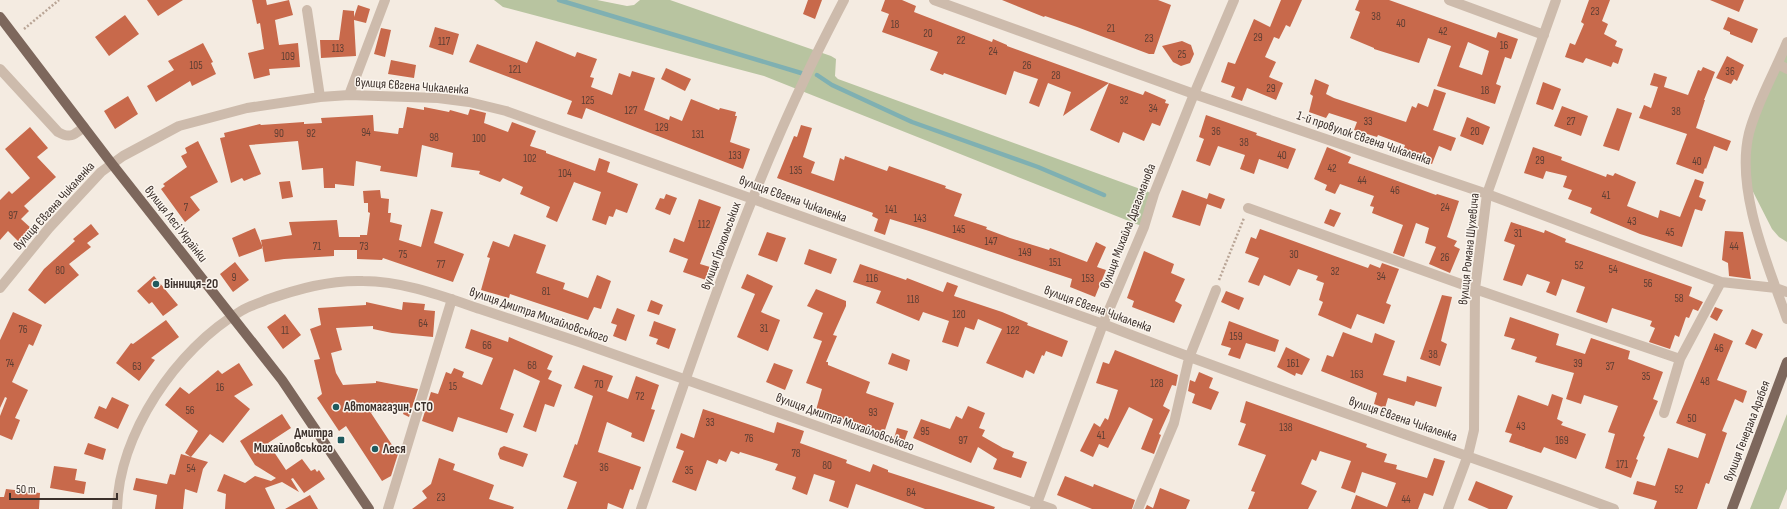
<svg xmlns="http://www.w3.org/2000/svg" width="1787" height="509" font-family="'Sofia Sans Condensed',sans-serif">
  <rect width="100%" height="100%" fill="#f4ebe1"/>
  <!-- green -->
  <path fill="#b8c4a0" d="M494,0h103l30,6 7,-1 6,-5h30l161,56 5,3 -1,17 3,3 316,115 -10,33 -380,-151 -261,-69z
    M1787,42v200l-8,-5 -7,-8 -26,-51v-28z
    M1787,414v75l-8,20h-29z"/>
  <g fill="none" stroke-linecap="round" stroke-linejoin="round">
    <!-- stream -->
    <path stroke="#7fb0b2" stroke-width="4.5" d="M559,0l242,73
      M817,75l15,10 80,37 126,45 66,28"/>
  </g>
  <!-- building -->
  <path fill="#c8694b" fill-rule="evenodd" d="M147,0h36l-25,16z
    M252,0h14l1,5 22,-5 4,15 -18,5 4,25 19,-2 2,24 -31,2 1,6 -16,4 -6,-26 16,-4 -4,-26 -3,1z
    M808,0h14l-7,19 -12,-5z
    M885,0h17l14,6 -2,6 78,30 1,-3 14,6v1l102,37 -46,33 8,-24 -23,-9 -9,24 -10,-4 9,-24 -24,-8 -8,24 -62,-22 -1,2 -13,-5 8,-18 -56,-20 7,-18 -8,-3z
    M1002,0h156l13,5 -17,49h-5l-72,-27 -32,-11 -1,1z
    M1281,0h21l-12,27 -4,-2 -7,14 -5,-2 -9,20 11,5 -7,15 14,6 -7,17 -29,-12 -5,13 -11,-4 4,-10 -14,-5 7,-20 7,2 19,-45 16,8z
    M1359,0h30l107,38 2,-6 20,7 -7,20 -6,-2 -9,27 5,2 -6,18 -58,-18 14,-40 -23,-8 -9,25 -45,-14v-1l-24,-10 10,-26 -5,-2zM1468,42l21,9 -7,24 -23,-8z
    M1589,0h21l-8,21 6,3 -4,10 13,7 -2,5 8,3 -5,15 -5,-2 -2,5 -25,-9 -3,5 -18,-6 5,-14 5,2 9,-21 -3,-2z
    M1710,0h34l-5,12z
    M358,5l12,4 -4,14 -12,-3 2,36 -35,2 -1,-18h19l4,-30 11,1v6z
    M125,15l14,19 -30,22 -14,-19z
    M1728,17l30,12 -6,14 -22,-9v-2l-7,-3z
    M435,27l24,7 -6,21 -24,-8z
    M381,28l10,2 -6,27 -11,-3z
    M536,41l39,16 2,-5 20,7 -7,18 4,1 -3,9 21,8 7,-22 11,4 2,-6 23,7 -11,32 25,10 1,-4 12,5 9,-22 28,11 1,-2 16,4 -1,4h2l-7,26 20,7 -7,20 -157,-61 -4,11 -15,-5 5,-13 -103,-39 8,-18 50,19z
    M1182,41l9,4 3,9 -4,9 -9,3 -8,-4 -11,-16z
    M203,43l10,19 -2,1 5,11 -24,12 -2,-5 -34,21 -9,-16 27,-16 -6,-9z
    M1727,56l17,9 -7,16 -3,-2 -3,5 -15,-6z
    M391,60l25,5 -2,13 -26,-4z
    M1703,67l12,5 -11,28h1l-9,28 35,13 -4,10 -13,-5 -8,23 -1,-1 -2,6 -27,-10 11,-30 -48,-16 5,-13 7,3 7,-21 -8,-2 4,-12 13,4 -3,10 24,8 10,-25 3,1z
    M666,68l25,11 -6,12 -24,-12z
    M1315,79l14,6 -3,9 8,4 72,24 6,-16 4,2 2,-5 10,4 6,-18 12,4 -13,37 23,8 -5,13 -12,-5 -7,18 -30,-10 3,-9 -27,-10 -1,2 -23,-7 3,-8 -28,-9 -3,5 -17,-6 4,-16 -3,-2z
    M1543,82l18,7 -8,21 -17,-6z
    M1109,83l34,12 2,-4 21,9 -1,3 4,1 -9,22 -8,-3 -8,18 -21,-9 -4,11 -29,-13z
    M128,96l10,18 -23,15 -11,-18z
    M1562,106l26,10 -7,20 -27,-10z
    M407,107l17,3v-3l25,5 1,-2 18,5 2,-6 16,4 -2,10 24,9 4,-10 24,9 -6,15 16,5v2l49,18 4,-13 11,4 -3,10 31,12 -11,29 -11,-4 -3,8 -4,-1 -3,9 -14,-5 9,-28 -27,-10 -17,40 -11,-5 4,-10 -30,-13 3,-7 -20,-9 -3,4 -21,-8 1,-3 -29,-4 2,-14 -31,-8 -5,32 -37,-6 1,-5 -25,-5 -2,25 -19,-2v4h-11l-1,-20 -21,2 -4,-29 -49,4 12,29 -17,7 -2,-3 -11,5 -11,-45 5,-1 -1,-4 36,-9 1,1 43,-3v2l18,-1 -1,-5 52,-3 1,16 24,3 1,-6h4z
    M1617,108l15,5 -13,38 -16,-5z
    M1206,115l51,18 -1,2 40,14 -8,20 -29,-10 -5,15 -14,-5 5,-14 -27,-9 -8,20 -14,-5 8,-22 -5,-2z
    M1467,117l23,10 -7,18 -23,-9z
    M801,125l11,3 -9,29 12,5 -4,11 23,8 6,-23 4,2 1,-4 42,15 2,-5 57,20 -1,2 17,6 -8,22 33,11 -1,2 24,9 39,12 1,-2 37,14 9,-20 10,5 -9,20 9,3 -11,27 -25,-10 2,-8 -146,-49 -36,-11 -5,16 -11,-4 4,-12 -6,-3 1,-3 -96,-35 17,-42 3,1z
    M30,127l18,21 -11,9 19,20 -32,29 5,5 -8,8 11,10 -13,13 -11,-11 -8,9v-40l9,-9 3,3 18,-16 -25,-29z
    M198,141l20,41 -28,15 10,13 -15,12 -24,-33 4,-3 -2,-2 24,-17 -6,-11 6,-3 -2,-5z
    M1327,147l24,10 -3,6 88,32 1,-1 22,7 -12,36 10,4 -3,5 6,3 -10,24 -21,-9 7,-17 -11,-4 4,-15 -13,-5 -12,34 -11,-4 10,-28 -31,-12 2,-6 -4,-1 4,-10 -34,-12 -5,10 -10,-4 2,-5 -13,-6z
    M1533,147l29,10 -1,3 45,17 1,-3 6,2 2,-3 21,9 -9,24 31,12 2,-8 20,7 15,-38 9,3 -5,15 7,3 -4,11 -7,-2 -13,38 -42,-13 -50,-21 2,-5 -24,-9 4,-9 -9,-3 4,-11 -21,-5 -3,8 -19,-6z
    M290,181l3,16 -11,2 -3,-17z
    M380,190l1,8 8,1 -1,14h3l-1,9 12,3 -3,15 22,7 10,-38 12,3 -9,31 30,11 -11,28 -70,-24 -1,2 -25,-1v-9h-23v6l-50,3 -19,3 -4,-22 31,-5 -3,-13 48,-2 2,17h21v-2h7l3,-22 -2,-1v-9h-4l-1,-12z
    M1182,190l25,9 2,-6 16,6 -4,10 -14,-5 -7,22 -28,-9z
    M666,194l11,4 -7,17 -15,-6 5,-11 4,1z
    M699,199l22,8 -21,57 10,3 -4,13 -23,-8 5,-13 -19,-7 5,-14 10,4z
    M1330,209l11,4 -7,14 -10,-4z
    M1511,222l33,11 1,-3 21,9 -1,3 127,45 -3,9 14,6 -5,9 -5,-2 -4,9 -3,-1 -7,20 -4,-2 -5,14 -21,-7 6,-14 -5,-2 2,-5 -40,-13 -5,15 -31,-11 9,-25 -23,-8 -6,17 -10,-4 4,-10 -23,-8 -5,12 -19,-6 12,-35 -11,-4z
    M91,224l8,10 -12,9 4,4 -22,17 10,11 -34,29 -17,-14 16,-21 31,-28 -2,-2z
    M255,228l8,20 -24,9 -7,-19z
    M1260,229l108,39 2,-4 10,4 2,-5 17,6 -13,34 5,2 -7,19 -27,-10 -6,15 -33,-14 5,-13 -4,-2 5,-17 -8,-3 2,-4 -20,-7 -8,17 -26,-11 -5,11 -11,-4 11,-24 -14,-5 6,-16 5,2z
    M1725,231l18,1 8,47 -22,-3 -1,-13 -6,-3z
    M767,232l19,6 -9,24 -19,-7z
    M514,234l32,11 -10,28 29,10 -2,6 25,9 9,-23 14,6 -10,28 -7,-2 -6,13 -78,-26 -1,4 -28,-8 9,-32 -3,-1 6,-16 16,6z
    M809,249l28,10 -6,15 -27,-10z
    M1144,251l30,13 -3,9 14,6 -10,22 7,4 -8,18 -42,-16 2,-6 -7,-3z
    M235,262l14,18 -16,12 -13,-18z
    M860,264l46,16 1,-2 36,14 4,-10 11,4 -4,10 48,16 26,11 -1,2 41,16 -6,16 -16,-6 -2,5 -2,-1 -8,19 -8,-4 -3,8 -37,-15 16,-34 -24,-10 -4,11 -9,-3 -7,20 -16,-5 7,-21 -26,-9 -4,9 -43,-18 5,-12 -28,-9z
    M747,274l26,12 -12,26 19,8 -12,31 -31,-14 18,-43 -14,-6z
    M154,276l24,29 -15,11 -11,-14 -3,2 -12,-13z
    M816,289l30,12v5l-13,29 4,1 -11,26h2v3l42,17 -4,11 28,10 -10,30 -68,-23 6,-21 -16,-6 16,-42 -9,-3 10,-25 -16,-7z
    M1226,291l18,7 -5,12 -18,-8z
    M1442,295l10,2 -11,44 6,3 -7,22 -20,-7z
    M651,300l12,5 -4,10 -12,-4z
    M366,302l36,8 1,-8 22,2 -1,6 11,1 -2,26 -41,-4 -19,-4v-3l-37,2 6,22 -11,3 5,20 7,12 33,-2v-2l42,8 -9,28 -6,-3 2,-6 -19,-4 -15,9 27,41 -7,22 -9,5 -36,-55 -7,5 -22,-33 5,-4 -8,-34 6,-1 -10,-30 11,-4 -3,-17 48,-3z
    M1715,307l8,3 -6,11 -7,-4z
    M617,308l18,7 -9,26 -13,-5 4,-11 -6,-2z
    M13,312l29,13 -9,21 -4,-2 -17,38 16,8 -13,28 5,2 -8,20 -12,-5v-19l7,-18 -2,-1 -5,11v-68z
    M285,314l16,21 -18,14 -16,-22z
    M1510,317l49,17 -3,11 29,9 6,-16 39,13 -2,8 35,13 -10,27 5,2 -15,35 2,1 -9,22 2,1 -7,18 -26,-10 10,-34 -7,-2 10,-26 -34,-11 -3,9 -15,-5 8,-26 -39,-11 2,-5 -26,-8 4,-10 -11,-3z
    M166,320l13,17 -28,21 4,2 -16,21 -23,-18 15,-20 2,1z
    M654,321l22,8 -7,20 -13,-5 2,-5 -9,-3z
    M1229,321l50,19 -4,12 -29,-9 -6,16 -12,-4 3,-7 -10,-3z
    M471,329l37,13 1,-5 44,19 -6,13 5,2 -4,8 14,6 -8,22 -9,-3 -9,28 -13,-5 17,-46 -26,-12 -14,40 14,5 -7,19 -49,-16 -5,15 -31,-11 9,-29 7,2 8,-22 5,2 3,-6 10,4 -2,5 20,8 11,-27 -28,-10z
    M1752,329l11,5 -7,15 -11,-5z
    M1343,332l29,11 3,-10 20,8 -12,34 23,7 1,-6 35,11 -6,20 -20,-6 -2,5 -26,-8 -3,10 -11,-4 3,-11 -56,-22 6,-16 6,2z
    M1714,333l19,8 -16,39 30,11 -4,12 -8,-4 -13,32 5,2 -18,51 -3,-1 -9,26h-43l3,-8 -24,-7 4,-13 18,5 13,-38 30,10 8,-24 -30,-11z
    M1286,347l24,12 -8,16 -6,-2 -1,3 -18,-9z
    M1115,350l63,25 -2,11 -4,-1 -9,21 7,4 -11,24 2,1 -7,19 -13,-5 12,-30 -24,-12 -21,41 -9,-4 -6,13 -13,-6 14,-28 6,4 5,-9 3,2 10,-30 -22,-7 7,-21 6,2z
    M892,353l18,7 -3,11 -19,-7z
    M239,363l14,22 -19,11 16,13 -27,34 -13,-9 -19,23 -6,-4 13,-22 -33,-26 15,-18 9,7 29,-24 4,4z
    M774,363l19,7 -8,20 -19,-8z
    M583,365l30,11 -6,15 21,8 8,-23 23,9 -8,24 4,1 -11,32 -13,-5 1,-4 -25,-11 -9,30 43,15 -8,23 -3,-1 -7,20 -15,-6 -1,6h-40l10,-27 -14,-5 12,-33 2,1 16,-49 -19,-8z
    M1199,372l14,6 -4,10 10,4 -8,18 -19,-7 3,-9 -7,-3 2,-11 5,2z
    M1552,394l11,4 -6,21 6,3 -2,3 25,9 -10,25 -32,-12 -3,6 -32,-11 3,-8 -7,-2 13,-37 30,11z
    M112,397l17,8 -11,24 -24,-11 5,-12 7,3z
    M1246,401l121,43 -1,3 21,7 -3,8 13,3 -1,4 31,9 7,-20 11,3 -12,35 -9,-3 -6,16h-67l5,-14 31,12 9,-24 -34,-11 -7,21 -14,-5 10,-27 -31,-10 -4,10 -4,-2 -11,25 16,7 -9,18h-60l7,-17 -4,-1 15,-36 -28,-10 8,-21 -6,-2z
    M968,406l17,7 -6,15 6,2 -3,6 21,12 11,4 -2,5 15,5 -6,16 -28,-9 4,-10 -19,-12 -7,16 -58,-25 8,-19 29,10 6,-13 6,3z
    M703,409l71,24 3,-11 27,9 -4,12 47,17 -1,3 24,9 3,-8 15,6v2l107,35 -1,2h-69l-69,-25 -8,24 -19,-7 6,-20 -21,-7 -7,21 -15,-6 4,-12 -21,-7 3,-6 -38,-12 -1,2 -8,-3 -5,11 -7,-3 -2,5 -10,-4 -11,31 -24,-9 12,-31 -8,-3 5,-15 13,5z
    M282,414l9,14 -23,15 18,27 16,-11 9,12 4,-2 2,3 2,-2 6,9 -21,14 -11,-15 -2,1 8,13 -17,-10 -17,6 10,21h-50l1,-15 -9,-3 7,-17 21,9 10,-7 16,5 5,-3 -21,-13 -15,-24z
    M897,428l11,3 -5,14 -10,-3z
    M88,443l18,6 -3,11 -19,-6z
    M504,446l24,8 -5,13 -23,-8 -2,-5 2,-6z
    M181,454l27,8 -5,7 -6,24 -12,-4 -2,20h-28l2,-14 -24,-5 3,-12 31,6 3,-10 5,1z
    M439,458l16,6 -2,6 41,15 -5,14 25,8 -1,2h-101l15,-11 -5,-7 9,-7z
    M54,466l23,3 -2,11 11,2 -2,12 -34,-6z
    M1065,476l28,11 1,-3 41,16 -3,9h-40l-35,-14z
    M1476,481l37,15 -6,13h-18l-21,-9z
    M1160,488l30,12 -4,9h-41l2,-4 6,3z
    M6,489l34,4 -1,16h-39v-12h4z
    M310,495l8,14h-33z"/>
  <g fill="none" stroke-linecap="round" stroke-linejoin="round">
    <!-- path -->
    <path stroke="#b9a596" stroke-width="2.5" stroke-dasharray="2 2" stroke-linecap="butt" d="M24,29l35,-29
      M1219,280l25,-62"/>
    <!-- minor -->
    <path stroke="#cdbbac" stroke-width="10" d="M934,0l260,94 293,100 234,88 55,6 11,4
      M1449,0l95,35
      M307,10l13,87
      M1787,42c-12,30 -30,60 -38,91 -14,57 19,132 38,186
      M1778,64l9,5
      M0,69l58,63c12,7 16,3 26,-5
      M349,95l36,-95
      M1248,208l227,81 205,70 41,-77
      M0,288l49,-60 52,-56 22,-16 56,-30 68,-18 73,-11 29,-2 89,3 31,4 37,9 597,213c168,66 341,122 511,185
      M1664,413l16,-54
      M117,509c2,-75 59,-160 124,-198 7,-5 17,-7 25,-11 32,-11 63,-20 97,-19 40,0 79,15 117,28 33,11 66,22 99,33 158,55 315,112 473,167
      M388,509l64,-210
      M641,509c50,-146 99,-294 165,-433 12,-26 25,-51 38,-76
      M1035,509l68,-185 41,-97 10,-33 40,-100 40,-94
      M1138,509l36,-86 15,-65 27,-68
      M1448,509l20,-54 6,-25 1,-141 12,-95 69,-194"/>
    <!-- major -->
    <path stroke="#7d675c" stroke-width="10" d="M0,17l112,147 170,216 87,129
      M1732,509l55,-147"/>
  </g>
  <!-- markers -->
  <g fill="#1f5a5e" stroke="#fbf5ee" stroke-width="1.5">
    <circle cx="156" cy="284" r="4"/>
    <circle cx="336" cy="407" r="4"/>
    <rect x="337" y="436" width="8" height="8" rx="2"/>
    <circle cx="375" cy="449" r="4"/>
  </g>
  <g text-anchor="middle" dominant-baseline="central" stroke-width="3" stroke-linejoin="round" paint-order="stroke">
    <!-- number labels -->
    <g font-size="11" fill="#5e3e33">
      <text x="1595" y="11">23</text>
      <text x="1376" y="16">38</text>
      <text x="1401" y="23">40</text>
      <text x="895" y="24">18</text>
      <text x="1111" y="28">21</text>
      <text x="1443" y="31">42</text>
      <text x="928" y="33">20</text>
      <text x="1258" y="37">29</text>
      <text x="1149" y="38">23</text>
      <text x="961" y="40">22</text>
      <text x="444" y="41">117</text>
      <text x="1504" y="45">16</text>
      <text x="338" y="48">113</text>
      <text x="993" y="51">24</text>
      <text x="1182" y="54">25</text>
      <text x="288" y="56">109</text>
      <text x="196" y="65">105</text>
      <text x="1027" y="65">26</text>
      <text x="515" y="69">121</text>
      <text x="1730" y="71">36</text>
      <text x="1056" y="75">28</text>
      <text x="1271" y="88">29</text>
      <text x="1485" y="90">18</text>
      <text x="588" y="100">125</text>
      <text x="1124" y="100">32</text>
      <text x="1153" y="108">34</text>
      <text x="631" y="110">127</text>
      <text x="1676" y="111">38</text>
      <text x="1368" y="121">33</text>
      <text x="1571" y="121">27</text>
      <text x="662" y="127">129</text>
      <text x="1216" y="131">36</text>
      <text x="1475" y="131">20</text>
      <text x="366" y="132">94</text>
      <text x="279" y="133">90</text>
      <text x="311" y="133">92</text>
      <text x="698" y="134">131</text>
      <text x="434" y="137">98</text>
      <text x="479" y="138">100</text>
      <text x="1244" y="142">38</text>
      <text x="735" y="155">133</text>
      <text x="1282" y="155">40</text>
      <text x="530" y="158">102</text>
      <text x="1540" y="160">29</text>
      <text x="1697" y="161">40</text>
      <text x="1332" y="168">42</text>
      <text x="796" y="170">135</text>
      <text x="565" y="173">104</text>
      <text x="1362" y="180">44</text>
      <text x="1395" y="190">46</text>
      <text x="1606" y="195">41</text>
      <text x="186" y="207">7</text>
      <text x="1445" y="207">24</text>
      <text x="891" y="209">141</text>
      <text x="13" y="215">97</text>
      <text x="920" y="218">143</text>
      <text x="1632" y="221">43</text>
      <text x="704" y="224">112</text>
      <text x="959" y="229">145</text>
      <text x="1670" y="232">45</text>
      <text x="1518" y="233">31</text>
      <text x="991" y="241">147</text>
      <text x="317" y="246">71</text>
      <text x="364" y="246">73</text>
      <text x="1734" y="246">44</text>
      <text x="1025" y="252">149</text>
      <text x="403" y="254">75</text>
      <text x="1294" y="254">30</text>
      <text x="1445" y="257">26</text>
      <text x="1055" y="262">151</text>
      <text x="441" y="264">77</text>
      <text x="1579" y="265">52</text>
      <text x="1613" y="269">54</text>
      <text x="60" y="270">80</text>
      <text x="1335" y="271">32</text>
      <text x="1381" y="276">34</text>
      <text x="234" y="277">9</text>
      <text x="872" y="278">116</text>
      <text x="1088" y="278">153</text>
      <text x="1648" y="283">56</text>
      <text x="546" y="291">81</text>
      <text x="1679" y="298">58</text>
      <text x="913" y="299">118</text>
      <text x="959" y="314">120</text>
      <text x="423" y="323">64</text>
      <text x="764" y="328">31</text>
      <text x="23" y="329">76</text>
      <text x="285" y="330">11</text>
      <text x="1013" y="330">122</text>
      <text x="1236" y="336">159</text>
      <text x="487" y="345">66</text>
      <text x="1719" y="348">46</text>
      <text x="1433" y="354">38</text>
      <text x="10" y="363">74</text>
      <text x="1293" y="363">161</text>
      <text x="1578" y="363">39</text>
      <text x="532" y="365">68</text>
      <text x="137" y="366">63</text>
      <text x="1610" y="366">37</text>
      <text x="1357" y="374">163</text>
      <text x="1646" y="376">35</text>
      <text x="1705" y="381">48</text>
      <text x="1157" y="383">128</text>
      <text x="599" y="384">70</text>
      <text x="453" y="386">15</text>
      <text x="220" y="387">16</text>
      <text x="640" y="396">72</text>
      <text x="190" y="410">56</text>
      <text x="873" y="412">93</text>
      <text x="1692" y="418">50</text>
      <text x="710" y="422">33</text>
      <text x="1521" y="426">43</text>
      <text x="1286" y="427">138</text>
      <text x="925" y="431">95</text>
      <text x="1101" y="435">41</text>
      <text x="749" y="438">76</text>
      <text x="963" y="440">97</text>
      <text x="1562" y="440">169</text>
      <text x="796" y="453">78</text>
      <text x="1622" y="464">171</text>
      <text x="827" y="465">80</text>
      <text x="604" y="467">36</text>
      <text x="191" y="468">54</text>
      <text x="689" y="470">35</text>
      <text x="1679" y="489">52</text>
      <text x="911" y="492">84</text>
      <text x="441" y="497">23</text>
      <text x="1406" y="499">44</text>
    </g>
    <!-- street labels -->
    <g font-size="13" fill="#3b302b" stroke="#fbf5ee">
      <text transform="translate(412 86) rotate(4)">вулиця Євгена Чикаленка</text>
      <text transform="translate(1364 138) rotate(19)">1-й провулок Євгена Чикаленка</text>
      <text transform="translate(793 199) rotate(20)">вулиця Євгена Чикаленка</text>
      <text transform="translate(54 206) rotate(-48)">вулиця Євгена Чикаленка</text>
      <text transform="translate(176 224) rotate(52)">вулиця Лесі Українки</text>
      <text transform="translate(1128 226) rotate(-69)">вулиця Михайла Драгоманова</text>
      <text transform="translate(721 246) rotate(-70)">вулиця Ґрохольських</text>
      <text transform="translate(1469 249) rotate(-84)">вулиця Романа Шухевича</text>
      <text transform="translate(1098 309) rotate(20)">вулиця Євгена Чикаленка</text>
      <text transform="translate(539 315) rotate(19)">вулиця Дмитра Михайловського</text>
      <text transform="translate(1403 419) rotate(19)">вулиця Євгена Чикаленка</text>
      <text transform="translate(845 422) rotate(20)">вулиця Дмитра Михайловського</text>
      <text transform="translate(1747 431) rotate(-69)">вулиця Генерала Арабея</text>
    </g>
    <!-- poi labels -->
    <g font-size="13" font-weight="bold" fill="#3b302b" stroke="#fbf5ee" text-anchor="start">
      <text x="164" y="284">Вінниця-20</text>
      <text x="344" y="407">Автомагазин, СТО</text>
      <text x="333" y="433" text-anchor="end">Дмитра<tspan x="333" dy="15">Михайловського</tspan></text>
      <text x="383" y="449">Леся</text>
    </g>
  </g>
  <!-- scale -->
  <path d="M10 493v6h107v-6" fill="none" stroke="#3b302b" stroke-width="2"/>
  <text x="16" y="493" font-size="12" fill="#3b302b" stroke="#fbf5ee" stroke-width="3" paint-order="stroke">50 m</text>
</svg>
